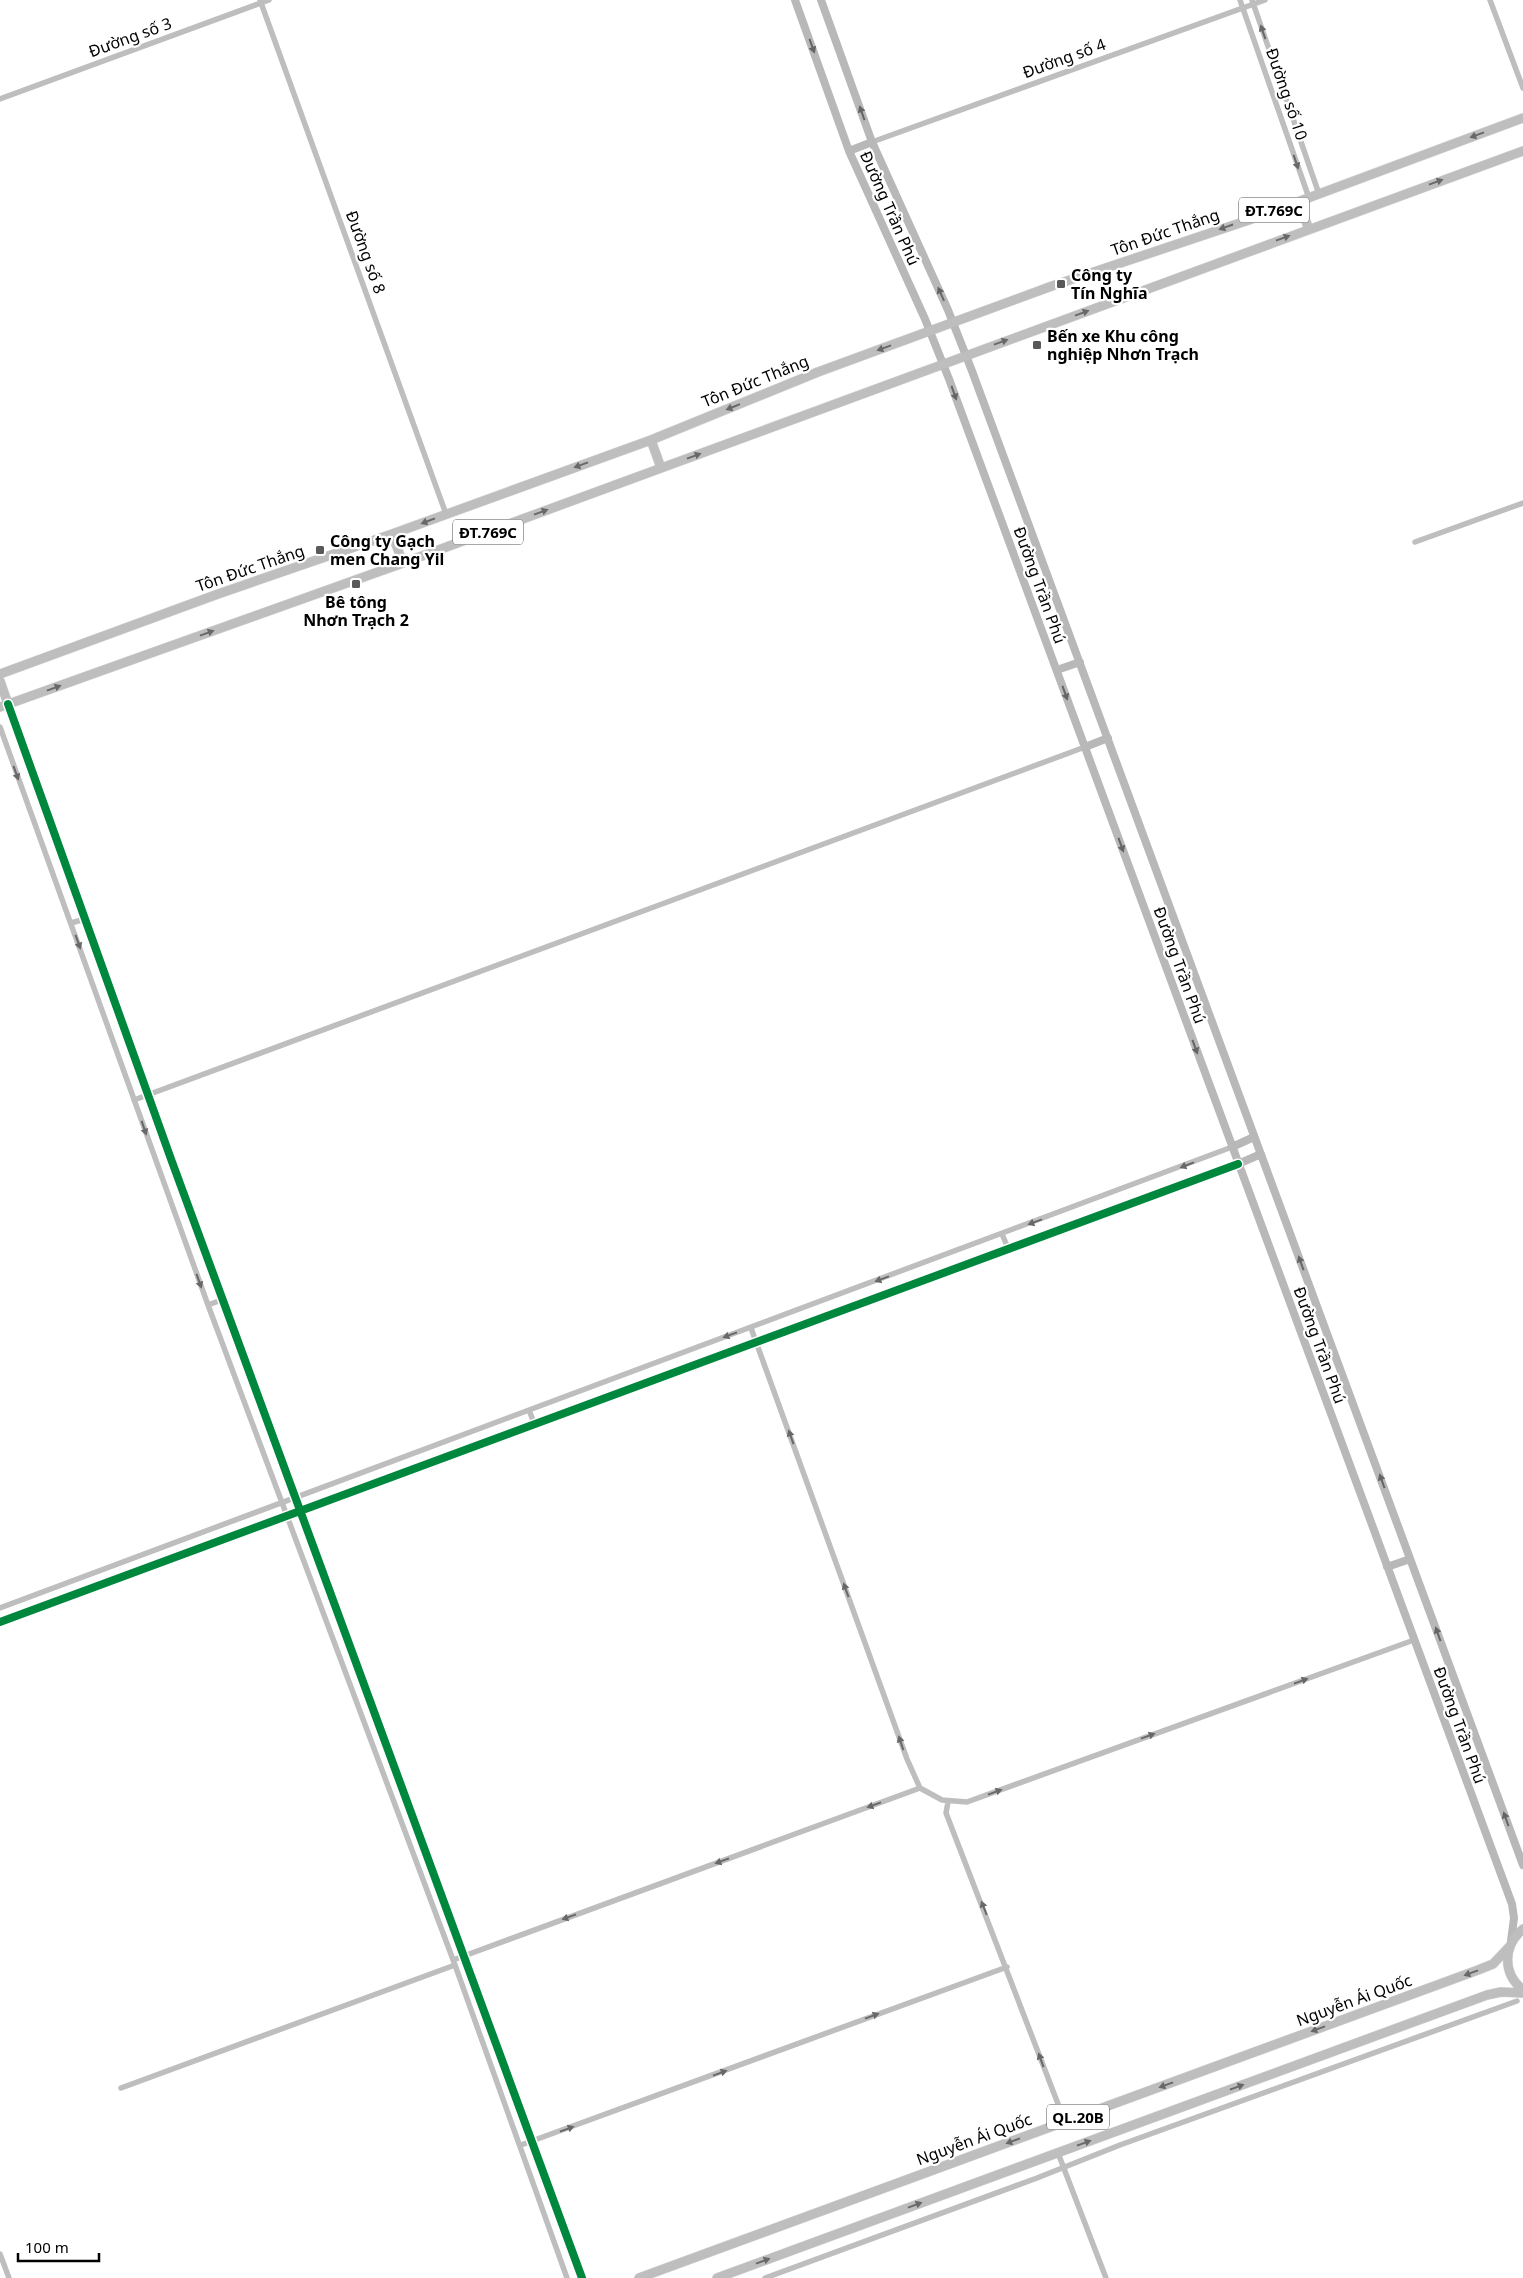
<svg xmlns="http://www.w3.org/2000/svg" width="1523" height="2278" font-family="'Noto Sans',sans-serif">
  <rect width="100%" height="100%" fill="#fff"/>
  <g fill="none" stroke-linecap="round" stroke-linejoin="round">
    <!-- primary casing -->
    <g stroke="#dbdbdb" stroke-width="10">
      <path id="primary" d="M1298,202l11,27
        M651,440l10,28
        M392,534l11,29
        M0,674l218,-80 174,-60 259,-94 167,-68 234,-86 197,-66 274,-102
        M0,681l8,23
        M0,707l403,-144 1120,-412
        M1523,1929c-20,17 -21,44 0,61
        M639,2278l839,-308 15,-6 17,-18
        M717,2278l770,-283 14,-3 22,1"/>
    </g>
    <!-- minor -->
    <path stroke="#bebebe" stroke-width="5.5" d="M260,0l186,514
      M1240,0l69,198
      M1252,0l67,194
      M1490,0l33,88
      M0,99l269,-99
      M872,142l393,-142
      M1415,542l108,-39
      M8,704l163,455 411,1119
      M0,727l208,578 247,660 112,313
      M71,923l14,-4
      M134,1100l951,-353
      M1002,1234l6,14
      M208,1305l16,-6
      M751,1328l156,431 13,29 22,12 25,2 447,-162
      M529,1410l5,13
      M0,1608c410,-156 823,-304 1232,-461
      M0,1622l1238,-458
      M948,1802l-2,11 119,309
      M453,1960l467,-172
      M121,2088l334,-123
      M521,2145l486,-178
      M1058,2153l48,125
      M0,2254l9,24
      M765,2278l272,-100 83,-33 397,-144"/>
    <!-- secondary -->
    <path stroke="#b8b8b8" stroke-width="8" d="M795,0l54,151 76,168 24,60 563,1525 2,14 -3,23
      M821,0l51,142 76,168 24,61 551,1494
      M849,151l23,-9
      M1057,670l23,-8
      M1085,747l23,-9
      M1232,1147l22,-10
      M1238,1164l23,-10
      M1387,1567l23,-8"/>
    <!-- primary -->
    <use href="#primary" stroke="#bebebe" stroke-width="9"/>
    <!-- cycleway casing -->
    <g stroke="#fff" stroke-width="11">
      <path id="cycleway" d="M8,704l163,455 411,1119
        M0,1622l1238,-458"/>
    </g>
    <!-- cycleway -->
    <use href="#cycleway" stroke="#00873e" stroke-width="8"/>
  </g>
  <!-- one-way arrows -->
  <defs><path id="oneway-solid" d="M-6-.8H1V-3.2L6.5 0L1 3.2V.8H-6Z" transform="scale(1.25)"/></defs>
  <g fill="#686868">
    <use href="#oneway-solid" transform="translate(1263 32) rotate(-109)"/>
    <use href="#oneway-solid" transform="translate(1477 135) rotate(160)"/>
    <use href="#oneway-solid" transform="translate(1296 162) rotate(71)"/>
    <use href="#oneway-solid" transform="translate(1436 182) rotate(-20)"/>
    <use href="#oneway-solid" transform="translate(1226 227) rotate(161)"/>
    <use href="#oneway-solid" transform="translate(1283 238) rotate(-20)"/>
    <use href="#oneway-solid" transform="translate(1082 313) rotate(-20)"/>
    <use href="#oneway-solid" transform="translate(1001 342) rotate(-20)"/>
    <use href="#oneway-solid" transform="translate(884 348) rotate(160)"/>
    <use href="#oneway-solid" transform="translate(733 407) rotate(158)"/>
    <use href="#oneway-solid" transform="translate(694 456) rotate(-20)"/>
    <use href="#oneway-solid" transform="translate(581 465) rotate(160)"/>
    <use href="#oneway-solid" transform="translate(541 512) rotate(-20)"/>
    <use href="#oneway-solid" transform="translate(428 521) rotate(159)"/>
    <use href="#oneway-solid" transform="translate(207 633) rotate(-20)"/>
    <use href="#oneway-solid" transform="translate(54 688) rotate(-20)"/>
    <use href="#oneway-solid" transform="translate(16 773) rotate(70)"/>
    <use href="#oneway-solid" transform="translate(78 942) rotate(70)"/>
    <use href="#oneway-solid" transform="translate(144 1128) rotate(71)"/>
    <use href="#oneway-solid" transform="translate(1187 1165) rotate(159)"/>
    <use href="#oneway-solid" transform="translate(1035 1222) rotate(160)"/>
    <use href="#oneway-solid" transform="translate(882 1279) rotate(160)"/>
    <use href="#oneway-solid" transform="translate(199 1281) rotate(70)"/>
    <use href="#oneway-solid" transform="translate(730 1335) rotate(160)"/>
    <use href="#oneway-solid" transform="translate(791 1437) rotate(-110)"/>
    <use href="#oneway-solid" transform="translate(846 1590) rotate(-110)"/>
    <use href="#oneway-solid" transform="translate(1301 1681) rotate(-20)"/>
    <use href="#oneway-solid" transform="translate(1148 1736) rotate(-20)"/>
    <use href="#oneway-solid" transform="translate(901 1743) rotate(-109)"/>
    <use href="#oneway-solid" transform="translate(995 1792) rotate(-20)"/>
    <use href="#oneway-solid" transform="translate(874 1805) rotate(160)"/>
    <use href="#oneway-solid" transform="translate(722 1861) rotate(160)"/>
    <use href="#oneway-solid" transform="translate(984 1908) rotate(-111)"/>
    <use href="#oneway-solid" transform="translate(569 1917) rotate(160)"/>
    <use href="#oneway-solid" transform="translate(1471 1973) rotate(160)"/>
    <use href="#oneway-solid" transform="translate(872 2016) rotate(-20)"/>
    <use href="#oneway-solid" transform="translate(1318 2029) rotate(160)"/>
    <use href="#oneway-solid" transform="translate(1041 2060) rotate(-110)"/>
    <use href="#oneway-solid" transform="translate(720 2073) rotate(-20)"/>
    <use href="#oneway-solid" transform="translate(1166 2085) rotate(160)"/>
    <use href="#oneway-solid" transform="translate(1237 2087) rotate(-20)"/>
    <use href="#oneway-solid" transform="translate(567 2129) rotate(-20)"/>
    <use href="#oneway-solid" transform="translate(1013 2141) rotate(160)"/>
    <use href="#oneway-solid" transform="translate(1084 2143) rotate(-20)"/>
    <use href="#oneway-solid" transform="translate(915 2205) rotate(-20)"/>
    <use href="#oneway-solid" transform="translate(763 2261) rotate(-20)"/>
  </g>
  <g fill="#656565">
    <use href="#oneway-solid" transform="translate(812 46) rotate(70)"/>
    <use href="#oneway-solid" transform="translate(862 113) rotate(-110)"/>
    <use href="#oneway-solid" transform="translate(941 294) rotate(-114)"/>
    <use href="#oneway-solid" transform="translate(954 393) rotate(70)"/>
    <use href="#oneway-solid" transform="translate(1065 693) rotate(70)"/>
    <use href="#oneway-solid" transform="translate(1121 845) rotate(70)"/>
    <use href="#oneway-solid" transform="translate(1195 1047) rotate(70)"/>
    <use href="#oneway-solid" transform="translate(1301 1263) rotate(-110)"/>
    <use href="#oneway-solid" transform="translate(1382 1481) rotate(-110)"/>
    <use href="#oneway-solid" transform="translate(1438 1634) rotate(-110)"/>
    <use href="#oneway-solid" transform="translate(1506 1819) rotate(-110)"/>
  </g>
  <!-- markers -->
  <g fill="#595959" stroke="#fff" stroke-width="2">
    <rect x="1056" y="279" width="10" height="10" rx="2.5"/>
    <rect x="1032" y="340" width="10" height="10" rx="2.5"/>
    <rect x="315" y="545" width="10" height="10" rx="2.5"/>
    <rect x="351" y="579" width="10" height="10" rx="2.5"/>
  </g>
  <g text-anchor="middle" dominant-baseline="central" stroke-width="4.5" stroke-linejoin="round" paint-order="stroke">
    <!-- shield labels -->
    <g fill="#fff" stroke="#4c4c4c" stroke-width="1">
      <rect x="1239" y="197.5" width="70" height="25" rx="4"/>
      <rect x="453" y="519.5" width="70" height="25" rx="4"/>
      <rect x="1047" y="2104.5" width="62" height="25" rx="4"/>
    </g>
    <g font-size="15" font-weight="bold" fill="#000">
      <text x="1274" y="210">ĐT.769C</text>
      <text x="488" y="532">ĐT.769C</text>
      <text x="1078" y="2117">QL.20B</text>
    </g>
    <!-- street labels -->
    <g font-size="16" fill="#000" stroke="#fff">
      <text transform="translate(130 37) rotate(-20)">Đường số 3</text>
      <text transform="translate(1064 58) rotate(-20)">Đường số 4</text>
      <text transform="translate(1287 94) rotate(71)">Đường số 10</text>
      <text transform="translate(890 208) rotate(66)">Đường Trần Phú</text>
      <text transform="translate(1165 232) rotate(-19)">Tôn Đức Thắng</text>
      <text transform="translate(366 252) rotate(70)">Đường số 8</text>
      <text transform="translate(755 381) rotate(-22)">Tôn Đức Thắng</text>
      <text transform="translate(250 568) rotate(-19)">Tôn Đức Thắng</text>
      <text transform="translate(1040 585) rotate(70)">Đường Trần Phú</text>
      <text transform="translate(1180 965) rotate(70)">Đường Trần Phú</text>
      <text transform="translate(1320 1345) rotate(70)">Đường Trần Phú</text>
      <text transform="translate(1460 1725) rotate(70)">Đường Trần Phú</text>
      <text transform="translate(1354 2000) rotate(-20)">Nguyễn Ái Quốc</text>
      <text transform="translate(974 2139) rotate(-20)">Nguyễn Ái Quốc</text>
    </g>
    <!-- poi labels -->
    <g font-size="16" font-weight="bold" fill="#000" stroke="#fff" text-anchor="start">
      <text x="1071" y="275">Công ty<tspan x="1071" dy="18">Tín Nghĩa</tspan></text>
      <text x="1047" y="336">Bến xe Khu công<tspan x="1047" dy="18">nghiệp Nhơn Trạch</tspan></text>
      <text x="330" y="541">Công ty Gạch<tspan x="330" dy="18">men Chang Yil</tspan></text>
      <text x="356" y="602" text-anchor="middle">Bê tông<tspan x="356" dy="18">Nhơn Trạch 2</tspan></text>
    </g>
  </g>
  <!-- scale -->
  <path d="M18 2253v8h81v-8" fill="none" stroke="#000000" stroke-width="2.5"/>
  <text x="25" y="2253" font-size="15" fill="#000000" stroke="#ffffff" stroke-width="4" paint-order="stroke">100 m</text>
</svg>
